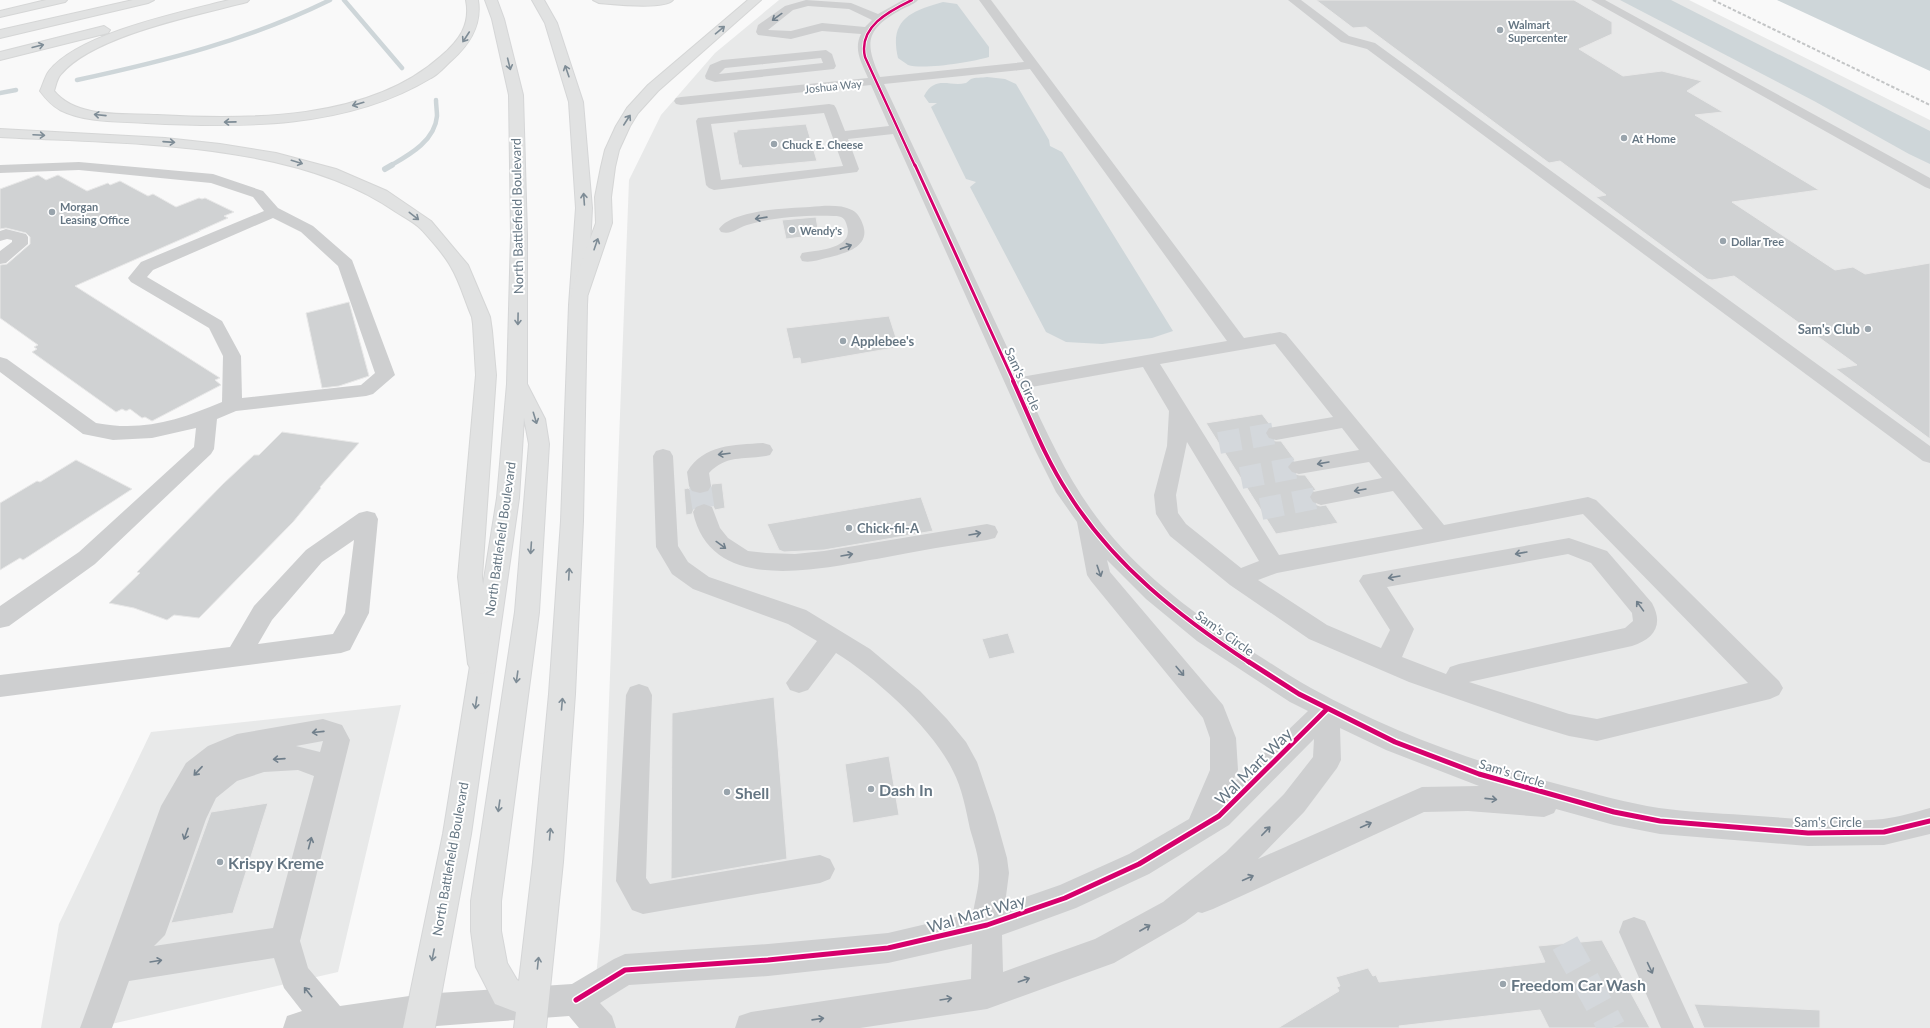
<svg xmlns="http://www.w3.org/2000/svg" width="1930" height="1028" font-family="Lato,sans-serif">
  <rect width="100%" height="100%" fill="#f9f9f9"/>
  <!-- built -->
  <path fill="#e8e9e9" d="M779,0h910l241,120v908h-1339l9,-92 29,-756 32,-65 54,-62z
    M401,705l-63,267 -244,56h-53l18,-104 92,-192z"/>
  <!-- water -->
  <path fill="#ced6d9" d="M1620,0h51l259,131v33l-21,-10 -95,-53z
    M1777,0h153v71z
    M943,2l14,2 32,43v10c-17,5 -66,13 -81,8 -3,-2 -7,-5 -10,-7 -9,-38 12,-47 45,-56z
    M987,77l18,2 11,5 33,56 1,6 12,6 111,179 -21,7 -50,6 -36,-2 -20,-10 -76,-145 6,-5 -10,-3 -35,-72 6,-4h-8l-5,-7c11,-21 25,-9 42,-13 2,-1 3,-3 5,-4 4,-2 11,-1 16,-2z"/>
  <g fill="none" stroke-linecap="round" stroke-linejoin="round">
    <!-- stream-far1 -->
    <path stroke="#ced6d9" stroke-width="4.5" d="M344,0l58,68
      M77,80c88,-19 172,-40 253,-80
      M0,93l16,-3
      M390,166c19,-11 45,-25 47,-50 0,-5 -1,-11 -1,-16"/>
    <!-- stream -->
    <path stroke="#ced6d9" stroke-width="6" d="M385,169l7,-4"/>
  </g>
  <!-- building -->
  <path fill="#d0d2d3" stroke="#e8e8e8" d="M1316,0h258l38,22v12l-33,15 44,27 39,-5 40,10 -15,10 36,21 -28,3 124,75 -87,12 103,68 18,-3 12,7 65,-11v176l-94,-70 21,-4 -123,-89 -22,4 -5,-1 -111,-82 10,-2 -46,-34 -11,2 -183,-136 -13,1z
    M806,124l11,37 -75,7 -1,-3h-2l-6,-33h4v-2z
    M38,175l8,5 12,-5 29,16 21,-8 2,2 10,-4 28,15 5,-2 23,13 23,-9 3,1 3,-1 29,14 -10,4 4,2 -29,13h1l-125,55 145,92 -5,2 6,5 -69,36 -7,-4 -3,1 -12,-9 -4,2 -4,-2 -6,3 -84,-60 5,-3 -3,-2 4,-2 -38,-27v-53l7,-1 23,-20v-7l-4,-4 -20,-5 -6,1v-40z
    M816,217l3,18 -33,4 -4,-19z
    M349,302l20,74 -30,10 -17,2 -16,-75z
    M889,316l10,31 -98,17 -1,-6 -7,1 -7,-31z
    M1262,414l9,12 -3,1 -3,5 3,7 8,2h5l14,19 -4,1 -4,7 5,5 7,2h6l11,15 -4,1 -3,5 3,7 8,3 6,-1 12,18 -62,11 -70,-111z
    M282,432l77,11 -39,44 1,1 -28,34 -94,96 -25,-3 -7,5 -33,-12 -25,-5 31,-30 -3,-1 86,-88 31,-29h5z
    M76,460l56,29 -109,71 -3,-2 -20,12v-67l37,-22 3,1z
    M722,483l3,25 -10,2 -2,-4 -10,-3 -8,3 -3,8 -6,1 -2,-26 4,-1 4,4 8,2 9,-2 3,-8z
    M921,497l12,34 -109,19 -40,2 -5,-2 -12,-26z
    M1008,633l7,20 -26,6 -7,-20z
    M774,697l13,162 -116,20 1,-166z
    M889,756l10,59 -46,8 -8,-59z
    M268,803l-35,110 -62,10 40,-111z
    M1602,940l48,88h-101l-9,-18 -141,16 1,2h-122l61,-37 -2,-4 3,-1 -4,-9 32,-9 5,8 3,-1 3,7 166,-20 -7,-16z
    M1694,1004l126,6v18h-116z"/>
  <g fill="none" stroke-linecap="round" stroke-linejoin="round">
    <!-- minor-tunnel-far1 -->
    <path stroke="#d4d8dc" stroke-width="22" stroke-dasharray="22 11" stroke-linecap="butt" d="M1219,443l57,-10
      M1241,478l58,-11
      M700,486l4,26
      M1261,509l60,-12"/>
    <!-- minor-tunnel -->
    <path stroke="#d4d8dc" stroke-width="28" stroke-dasharray="28 14" stroke-linecap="butt" d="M1565,943l47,85"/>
    <!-- major casing -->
    <g stroke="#d5d6d7" stroke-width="2">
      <path id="major" d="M485,0h12l7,19 19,76 4,140v149l18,35 4,25 -10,168 -38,289v30l6,32 10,17 2,1 14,-119 16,-168 12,-173 8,-216 7,-97 -7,-106 -24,-79 -13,-23h12l13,23 26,79 9,106 -5,97 -4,216 -8,173 -12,168 -17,166h-32l2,-16 -21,-8 -19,-37 -5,-36v-30l44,-289 14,-168 -5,-26 -5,80 -48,336 -36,194h-32l40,-194 54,-336 10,-114 4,-149 -2,-140 -17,-76z"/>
    </g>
    <!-- highway casing -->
    <g stroke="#d5d6d6" stroke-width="2">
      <path id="highway" d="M46,0h21l-2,2 -65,15v-6z
        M133,0h21l-6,3 -148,35v-8z
        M229,0h20l-2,2c-49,13 -153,33 -186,72 -4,4 -5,11 -7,17 23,28 70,22 103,24 91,5 211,6 283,-58 19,-16 31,-32 26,-57h12c4,25 -8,44 -26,60 -7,6 -13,14 -21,18 -84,51 -190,50 -285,45 -28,-2 -60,0 -86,-13 -9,-5 -14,-11 -20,-19 3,-6 5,-15 9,-20 30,-38 133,-59 180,-71z
        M593,0h80c-8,10 -61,4 -74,3z
        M748,0h13l-103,91 -20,22 -8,13 -11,24 -4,17 -4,30 1,26 -24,71 -3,4 -6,1 -6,-1 -3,-4 26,-71 -1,-26 6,-30 4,-17 11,-24 11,-18 21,-23z
        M104,26l6,4 -2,3 -108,27v-8z
        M0,129l165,9 55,6 56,9 60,16 51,22 44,30 37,44 22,52 2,14 4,44 -14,202 12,87 -4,7 -9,3 -9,-3 -4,-7 -10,-87 18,-202 -3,-51 -1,-7c-7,-16 -12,-35 -21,-50 -7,-13 -20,-27 -30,-38 -7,-7 -17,-12 -25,-17 -102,-72 -274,-68 -396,-75z"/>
    </g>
    <!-- minor -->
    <path fill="#cecfd0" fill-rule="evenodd" d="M806,0l45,3 27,11 25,-14h15c-4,5 -13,7 -19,11 -34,19 -34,33 -19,66l144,-15 -45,-62h12l253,338 36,-6 6,2 158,191 144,-28 8,3 183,181 4,7 -4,7 -9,4 -173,42 -28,-5 -40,-12 -120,-42 -100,-43 -79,-54 -60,-49 -14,-22 -2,-19 13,-49 2,-35 -26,-44 -117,21c26,56 48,105 89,152 40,46 90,81 141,114 18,11 36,24 55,34 80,44 165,75 254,98 31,8 62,17 94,22 28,4 57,5 85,7 44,3 95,8 139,4 16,-2 32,-7 47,-11v26l-46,11 -76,1 -148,-12 -46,-9 -58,-16 -2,4 -10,4 -76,-6 -44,1 -211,97 -11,4 -4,-1 -13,10 -71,41 -127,46 -127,19h-125l4,-12 12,-4 220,-33 1,-35 -84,19 -120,13 -139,9 -29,18 12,13 4,12h-37l-10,-12 -159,12h-127l4,-12 15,-5 -18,-23 -10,-30 -145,23 -17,47h-32l81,-222 25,-43 22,-17 29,-12 86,-15 19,6 8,15 -50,201 8,27 32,38 83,-12 149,-10 42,-25 11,-5 143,-10 120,-11 85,-20c2,-13 6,-26 6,-39 1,-15 -5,-31 -9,-45 -4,-19 -8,-41 -17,-58 -20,-42 -78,-94 -117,-118l-28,37 -9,3 -9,-3 -4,-7 31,-42 -29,-17 -95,-35 -21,-15 -16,-27 -3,-91 3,-5 7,-2 7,2 3,5 5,90 10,16 21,15 97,33 64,39 50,42 27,28 19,23 11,20 18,53 12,43 2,15 -4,31 55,-19 69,-31 60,-35 21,-49v-32l-7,-20 -112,-137 -4,-6 -10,-53 -21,-30 -21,-42 -142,-316 -45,5 11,30 -2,3 -143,18 -5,-2 -3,-3 -10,-64 2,-3 131,-14 5,1 2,3 9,23 44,-5 -18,-41 -190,20 -5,-1 -2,-3 2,-3 5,-1 187,-19c-6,-15 -15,-28 -7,-44l-39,-3 -31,8 -33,-4 -2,-3 2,-7 27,-19zM808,6l41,3 23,11 -7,7 -43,-4 -31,8 -23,-1 25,-20zM1030,69l197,272 -206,36 -137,-293zM824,113l19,53 -122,14 -10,-56zM1275,344l58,73 -64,11 -3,5 3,5 7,2 66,-12 17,22 -67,12 -4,5 4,5 7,2 70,-12 13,16 -69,14 -3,5 3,5 8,3 72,-14 30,38 -144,26 -119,-191zM1187,442l72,119 -18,7 -55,-44 -8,-11 -2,-18zM1583,514l165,169 -151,36 -28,-5 -100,-32 163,-36c22,-7 32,-21 20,-43l-45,-52 -38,-13 -206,37 -4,6 31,49 -9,18 -54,-23 -69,-45 19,-7zM1568,554l23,9 41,50 1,8 -8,7 -166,36 -9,3 -4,7 -44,-17 12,-28 -27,-42zM1107,560l39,39 51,42 93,61 18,9 -77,74 7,-15 -2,-32 -13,-33 -113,-133zM1340,728l46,22 93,36 -57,1 -164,72 46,-47 33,-44 4,-8zM1314,739l-1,18 -29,37 -58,58 -63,50 -68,37 -92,33 -1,-37 74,-27 73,-34 80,-49zM323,741l-3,11 -24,-6zM298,770l16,6 -41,152 -119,18 11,-11 4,-11 37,-105 10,-21 21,-17 27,-9z
      M1288,0h13l48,36 26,7 555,403v17l-7,-2 -556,-412 -26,-7z
      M1591,0h14l325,178v11l-5,-2z
      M826,50l6,4 4,12 -2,3 -119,13 -9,-3 -1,-3 5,-11 12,-5zM821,58l2,5 -104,11 6,-6z
      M79,162l134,12 50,17 15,17 35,18 39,34 43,115 -22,19 -7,2 -130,15 -19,8 -3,30 -3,5 -116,110 -86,62 -9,2v-22l79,-54 115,-105 2,-19 -44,10 -39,2 -30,-6 -83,-62v-15l7,2 89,64c47,9 83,-3 126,-21l1,-46 -14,-28 -78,-46 -3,-4 13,-16 123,-51 -11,-14 -42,-14 -132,-13 -79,3v-8zM273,218l28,14 37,34 37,107 -14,12 -119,13 -1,-42 -19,-35 -75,-44 6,-7z
      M810,207c13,-1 30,-3 42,3 6,3 9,9 11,15 8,23 -20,29 -37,33 -8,2 -16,5 -24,3l-2,-4 2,-4c15,-3 52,-4 45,-27 -2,-8 -5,-10 -13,-10 -28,-1 -60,1 -87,9 -10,3 -15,10 -26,7l-2,-3c13,-19 69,-21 91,-22z
      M6,229l20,5 2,3v7l-22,19 -6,1v-13l12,-9v-2l-5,-1 -7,2v-10z
      M763,443l7,2 3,5 -3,5c-24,6 -42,-2 -61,18l2,13 -3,5 -8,2 -8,-2 -3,-5 -2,-14c17,-28 47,-27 76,-29z
      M704,504l8,3 8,21 8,10 20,13 18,2 29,1 29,-3 163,-27 8,2 3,6 -3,6 -8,2c-35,5 -70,11 -105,18 -60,10 -171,39 -189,-46l3,-5z
      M367,511l8,2 3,6 -9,94 -19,37 -9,3 -341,44v-22l230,-28 24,-41 52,-56 53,-37zM354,540l-9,73 -12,21 -75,10 14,-24 50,-58z
      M639,684l9,3 4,8 -6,183 4,6 170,-29 10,4 5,10 -5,10 -10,4 -177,31 -11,-4 -16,-29 10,-186 4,-8z
      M1634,917l11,4 49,107h-33l-42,-96 4,-11z"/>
    <!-- major -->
    <use href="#major" fill="#e1e2e2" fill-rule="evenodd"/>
    <!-- highway -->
    <use href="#highway" fill="#e1e2e2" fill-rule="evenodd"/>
    <!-- rail -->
    <path stroke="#c3c5c6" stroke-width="2" stroke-dasharray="3.5 2" stroke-linecap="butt" d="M1713,0l217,105"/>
    <!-- cycleway-far3 casing -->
    <g stroke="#fff" stroke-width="4">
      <path id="cycleway-far3" d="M912,0c-23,11 -54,27 -47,57l50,109"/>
    </g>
    <!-- cycleway-far2 casing -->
    <g stroke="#fff" stroke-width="5">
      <path id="cycleway-far2" d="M915,165l99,217"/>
    </g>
    <!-- cycleway-far1 casing -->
    <g stroke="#fff" stroke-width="6">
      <path id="cycleway-far1" d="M1013,381c17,37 32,77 55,112 45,72 112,124 182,170"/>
    </g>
    <!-- cycleway casing -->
    <g stroke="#fff" stroke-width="8">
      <path id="cycleway" d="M1249,662l50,32 96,48 84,32 135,38 46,9 148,12 76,-1 46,-11
        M576,1000l49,-30 143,-10 120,-12 99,-23 78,-27 74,-34 80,-48 108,-107"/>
    </g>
    <!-- cycleway-far3 -->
    <use href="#cycleway-far3" stroke="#d6006c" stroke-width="2.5"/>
    <!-- cycleway-far2 -->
    <use href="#cycleway-far2" stroke="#d6006c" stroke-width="3"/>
    <!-- cycleway-far1 -->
    <use href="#cycleway-far1" stroke="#d6006c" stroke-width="4"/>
    <!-- cycleway -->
    <use href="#cycleway" stroke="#d6006c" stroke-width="5"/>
  </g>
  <!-- one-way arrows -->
  <defs><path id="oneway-shaft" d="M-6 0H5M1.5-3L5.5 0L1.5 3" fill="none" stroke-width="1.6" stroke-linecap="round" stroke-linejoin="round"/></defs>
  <g stroke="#707f8b">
    <use href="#oneway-shaft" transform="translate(777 17) rotate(144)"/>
    <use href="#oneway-shaft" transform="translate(761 218) rotate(172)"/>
    <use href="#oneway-shaft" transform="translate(846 247) rotate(-20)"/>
    <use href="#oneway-shaft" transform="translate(724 454) rotate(173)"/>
    <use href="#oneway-shaft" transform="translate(1323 463) rotate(170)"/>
    <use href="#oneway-shaft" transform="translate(1360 490) rotate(170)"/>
    <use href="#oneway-shaft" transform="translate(975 534) rotate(-10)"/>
    <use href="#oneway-shaft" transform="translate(721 545) rotate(36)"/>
    <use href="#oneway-shaft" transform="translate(1521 553) rotate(170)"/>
    <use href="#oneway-shaft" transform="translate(847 555) rotate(-10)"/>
    <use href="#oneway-shaft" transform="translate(1099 571) rotate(71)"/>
    <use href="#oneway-shaft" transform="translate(1394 577) rotate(170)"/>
    <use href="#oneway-shaft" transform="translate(1640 606) rotate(-126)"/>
    <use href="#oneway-shaft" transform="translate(1180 671) rotate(50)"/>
    <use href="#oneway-shaft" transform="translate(318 732) rotate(174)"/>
    <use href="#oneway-shaft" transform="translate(279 759) rotate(176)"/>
    <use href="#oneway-shaft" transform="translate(198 771) rotate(133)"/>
    <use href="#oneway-shaft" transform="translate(1491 799) rotate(6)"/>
    <use href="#oneway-shaft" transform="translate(1366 825) rotate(-24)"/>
    <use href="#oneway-shaft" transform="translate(1266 831) rotate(-46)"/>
    <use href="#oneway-shaft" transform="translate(186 834) rotate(110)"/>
    <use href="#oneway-shaft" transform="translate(310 843) rotate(-75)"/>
    <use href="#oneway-shaft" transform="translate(1248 878) rotate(-24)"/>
    <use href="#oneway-shaft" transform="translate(1145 928) rotate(-30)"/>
    <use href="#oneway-shaft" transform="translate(156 961) rotate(-9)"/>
    <use href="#oneway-shaft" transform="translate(1650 968) rotate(65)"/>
    <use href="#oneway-shaft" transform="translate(1024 980) rotate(-19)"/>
    <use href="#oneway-shaft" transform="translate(308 992) rotate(-129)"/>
    <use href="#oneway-shaft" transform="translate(946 999) rotate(-9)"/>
    <use href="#oneway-shaft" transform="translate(818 1019) rotate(-8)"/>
  </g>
  <g stroke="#7e8c96">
    <use href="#oneway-shaft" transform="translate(720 30) rotate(-40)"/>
    <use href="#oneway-shaft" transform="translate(466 37) rotate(123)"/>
    <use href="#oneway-shaft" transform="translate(38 46) rotate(-14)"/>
    <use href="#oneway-shaft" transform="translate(509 64) rotate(76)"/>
    <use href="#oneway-shaft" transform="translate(567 71) rotate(-109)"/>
    <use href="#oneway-shaft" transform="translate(358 104) rotate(164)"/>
    <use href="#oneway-shaft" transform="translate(100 115) rotate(-174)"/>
    <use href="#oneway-shaft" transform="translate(627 120) rotate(-57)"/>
    <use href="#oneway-shaft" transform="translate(230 122) rotate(179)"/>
    <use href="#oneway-shaft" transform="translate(39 135) rotate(3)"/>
    <use href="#oneway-shaft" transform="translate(169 142) rotate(4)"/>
    <use href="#oneway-shaft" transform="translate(297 162) rotate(17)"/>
    <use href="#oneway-shaft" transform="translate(584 199) rotate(-94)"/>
    <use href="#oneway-shaft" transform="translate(414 216) rotate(38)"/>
    <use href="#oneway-shaft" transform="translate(596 244) rotate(-71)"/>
    <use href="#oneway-shaft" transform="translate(518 319) rotate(91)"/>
    <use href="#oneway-shaft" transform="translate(535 418) rotate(73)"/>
    <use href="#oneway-shaft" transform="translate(531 548) rotate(94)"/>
    <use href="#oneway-shaft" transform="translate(569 574) rotate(-87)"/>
    <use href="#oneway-shaft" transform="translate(517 677) rotate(98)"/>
    <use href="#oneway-shaft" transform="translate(476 703) rotate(98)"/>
    <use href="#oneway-shaft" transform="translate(562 704) rotate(-85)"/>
    <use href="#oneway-shaft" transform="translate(499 806) rotate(98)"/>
    <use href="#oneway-shaft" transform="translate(550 834) rotate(-85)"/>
    <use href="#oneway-shaft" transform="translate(433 955) rotate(101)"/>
    <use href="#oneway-shaft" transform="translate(538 963) rotate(-84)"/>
  </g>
  <!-- markers -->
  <g fill="#99a4ac" stroke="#fff" stroke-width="1.5">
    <circle cx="1500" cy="30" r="4"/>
    <circle cx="1624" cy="138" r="4"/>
    <circle cx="774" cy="144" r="4"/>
    <circle cx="52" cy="212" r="4"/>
    <circle cx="792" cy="230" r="4"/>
    <circle cx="1723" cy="241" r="4"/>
    <circle cx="1868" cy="329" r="4"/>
    <circle cx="843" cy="341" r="4"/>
    <circle cx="849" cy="528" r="4"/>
    <circle cx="871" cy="789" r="4"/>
    <circle cx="727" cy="792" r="4"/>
    <circle cx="220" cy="862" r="4"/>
    <circle cx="1503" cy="984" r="4"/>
  </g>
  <g text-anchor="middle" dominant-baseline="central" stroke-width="4" stroke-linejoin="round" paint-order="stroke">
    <!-- far-poi labels -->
    <g font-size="11" font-weight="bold" fill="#657683" stroke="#fff" text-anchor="start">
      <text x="1508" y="24">Walmart<tspan x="1508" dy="13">Supercenter</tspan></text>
      <text x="1632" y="138">At Home</text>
      <text x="782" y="144">Chuck E. Cheese</text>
      <text x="60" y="206">Morgan<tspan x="60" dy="13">Leasing Office</tspan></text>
      <text x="800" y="230">Wendy's</text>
      <text x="1731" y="241">Dollar Tree</text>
    </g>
    <!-- far-street labels -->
    <g font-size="11" fill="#657683" stroke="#fff">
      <text transform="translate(833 86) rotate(-6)">Joshua Way</text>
    </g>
    <!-- street labels -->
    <g font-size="13" fill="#657683" stroke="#fff">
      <text transform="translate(517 216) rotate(-91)">North Battlefield Boulevard</text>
      <text transform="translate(1023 379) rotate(65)">Sam's Circle</text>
      <text transform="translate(500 539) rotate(-82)">North Battlefield Boulevard</text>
      <text transform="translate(1225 633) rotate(35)">Sam's Circle</text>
      <text transform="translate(1512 773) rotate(17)">Sam's Circle</text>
      <text x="1828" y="822">Sam's Circle</text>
      <text transform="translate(450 859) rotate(-80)">North Battlefield Boulevard</text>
    </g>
    <!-- poi labels -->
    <g font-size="13" font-weight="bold" fill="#657683" stroke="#fff" text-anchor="start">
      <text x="1860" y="329" text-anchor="end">Sam's Club</text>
      <text x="851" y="341">Applebee's</text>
      <text x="857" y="528">Chick-fil-A</text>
    </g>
    <!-- near-street labels -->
    <g font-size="16" fill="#657683" stroke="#fff">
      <text transform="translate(1253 766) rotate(-45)">Wal Mart Way</text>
      <text transform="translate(976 913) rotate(-16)">Wal Mart Way</text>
    </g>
    <!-- near-poi labels -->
    <g font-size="16" font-weight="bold" fill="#657683" stroke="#fff" text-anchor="start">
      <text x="879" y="789">Dash In</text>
      <text x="735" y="792">Shell</text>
      <text x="228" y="862">Krispy Kreme</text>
      <text x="1511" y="984">Freedom Car Wash</text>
    </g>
  </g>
</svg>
